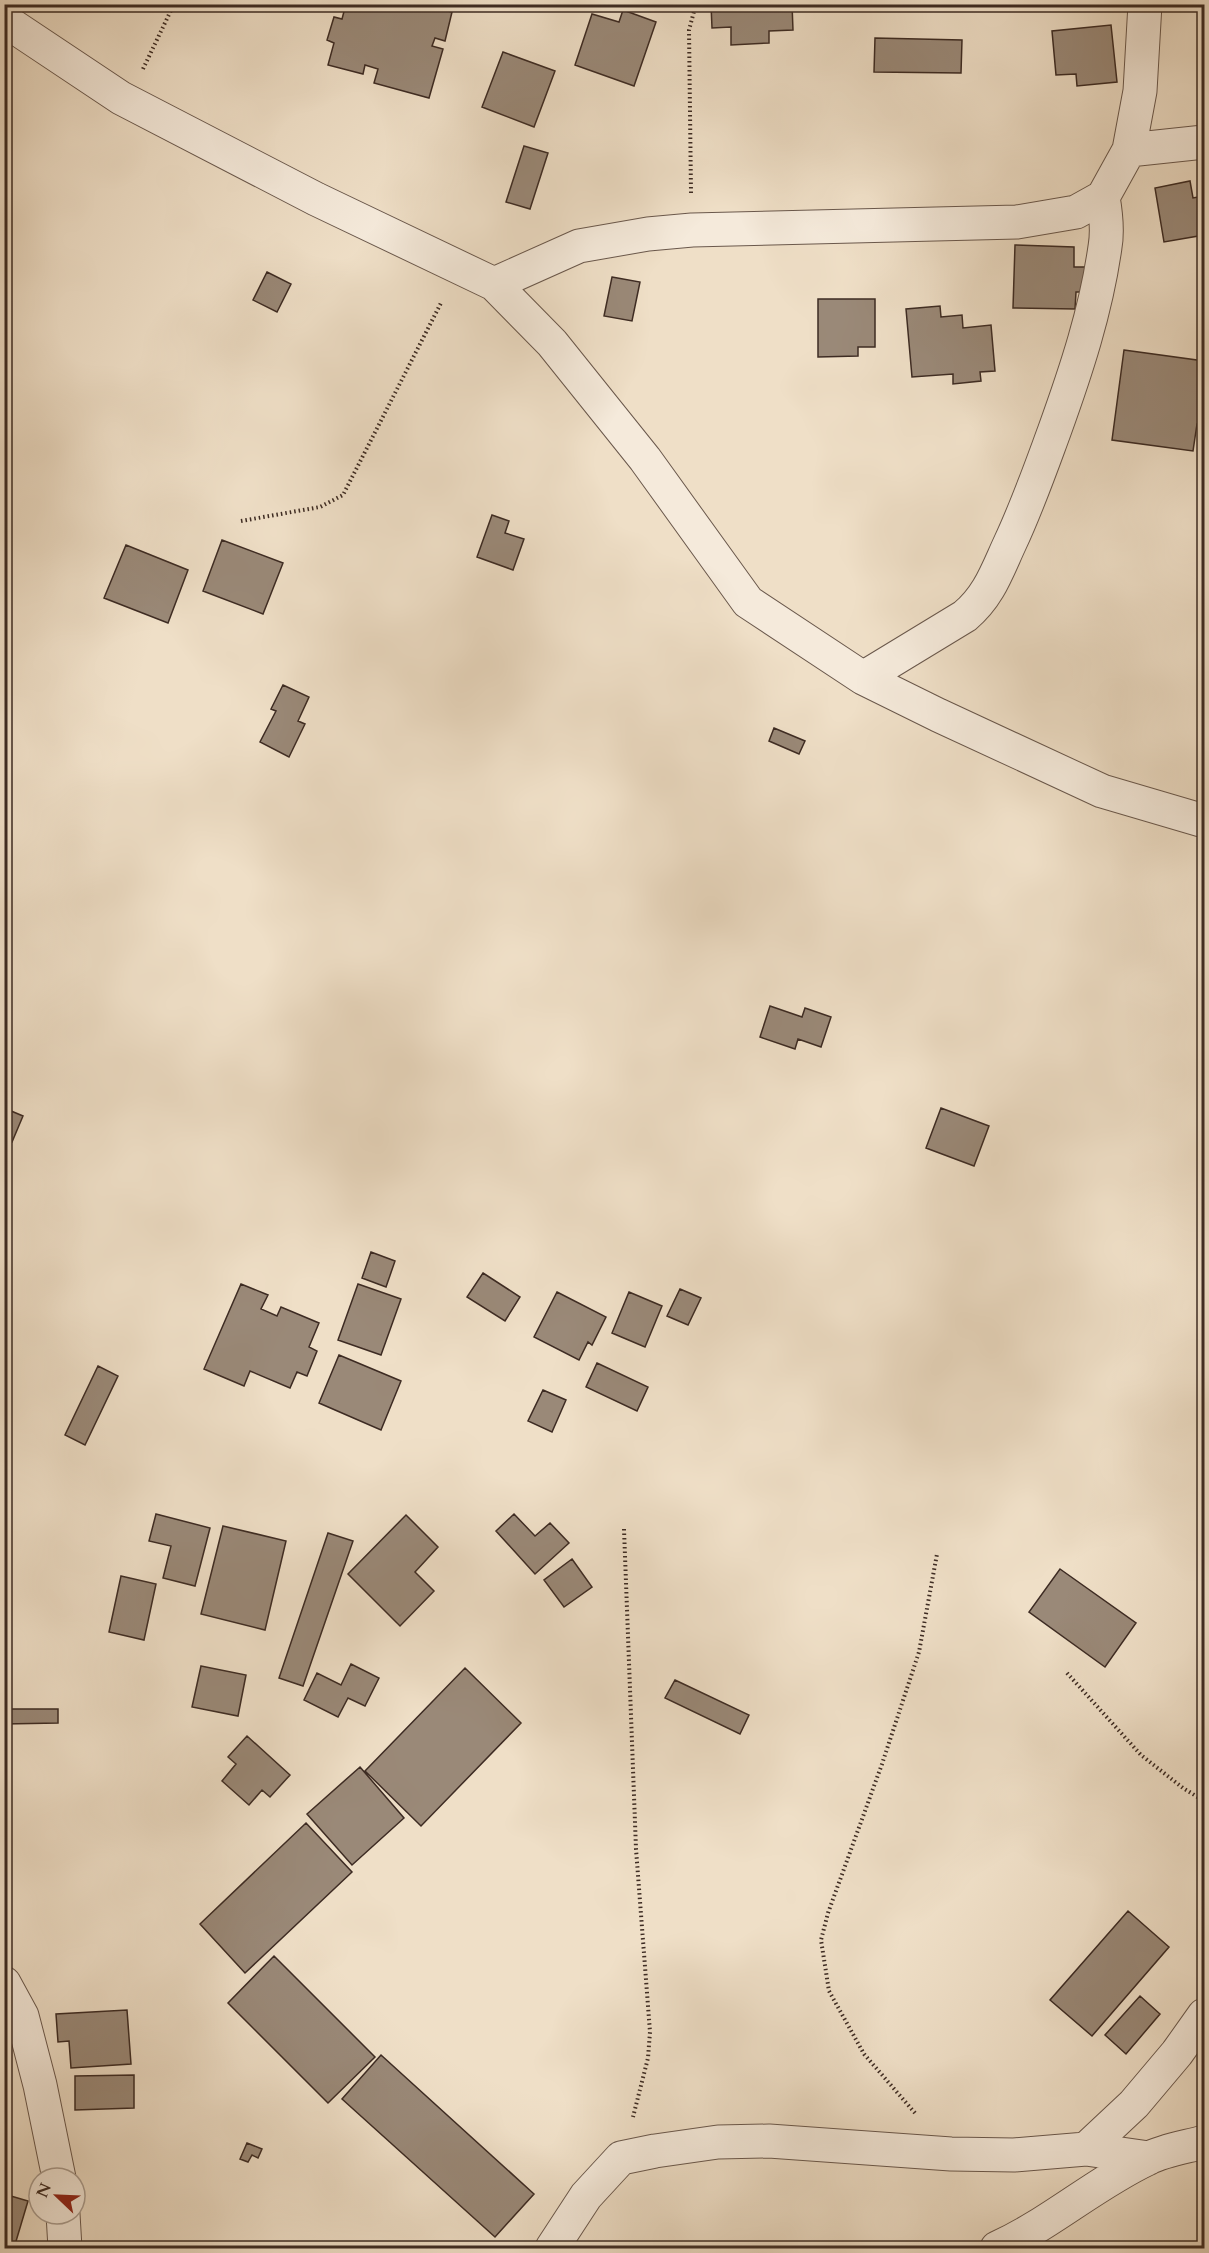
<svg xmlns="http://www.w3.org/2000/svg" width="1209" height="2253" font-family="Cardo,serif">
  <rect width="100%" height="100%" fill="#efdfc7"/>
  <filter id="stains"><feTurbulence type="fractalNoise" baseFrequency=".00333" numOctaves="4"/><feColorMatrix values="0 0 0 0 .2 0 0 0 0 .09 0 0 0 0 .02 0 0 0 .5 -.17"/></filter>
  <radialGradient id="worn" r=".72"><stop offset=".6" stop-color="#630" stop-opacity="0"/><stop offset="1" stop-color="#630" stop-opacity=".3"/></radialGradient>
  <!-- building -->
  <path fill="#9a8978" stroke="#3d2b23" stroke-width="1.5" d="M346,4h99l-2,6 9,2 -7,29 -10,-3 -3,8 11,3 -14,49 -55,-15 4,-14 -13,-4 -2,9 -35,-9 6,-22 -7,-3 7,-23 8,2z
    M711,4h81l1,26 -24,1v12l-38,2v-18l-19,1z
    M623,10l33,12 -22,64 -59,-21 17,-51 27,8z
    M1111,25l6,57 -40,4 -1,-12 -20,1 -4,-44z
    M875,38l87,2 -1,33 -87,-1z
    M503,52l52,19 -21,56 -52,-20z
    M524,146l24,7 -18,56 -24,-7z
    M1190,181l3,17 11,-2v39l-40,7 -9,-54z
    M1015,245l59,2v20h14l-1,25h-11l-1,17 -62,-1z
    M267,272l24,12 -14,28 -24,-12z
    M612,277l28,5 -8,39 -28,-5z
    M818,299h57v48h-17v9l-40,1z
    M940,306l1,11 21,-2 1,13 28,-3 4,46 -15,1 1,9 -28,3v-10l-41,3 -6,-68z
    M1124,350l80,11v64l-7,-1 -4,27 -81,-11z
    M492,515l17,6 -4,12 19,6 -11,31 -36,-13z
    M222,540l61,23 -20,51 -60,-23z
    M126,545l62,25 -20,53 -64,-25z
    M283,685l26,12 -11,24 7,3 -16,33 -29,-15 16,-31 -5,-2z
    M774,728l31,13 -6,13 -30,-13z
    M770,1006l32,11 3,-9 26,9 -10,30 -23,-8 -3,10 -35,-12z
    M4,1108l19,8 -11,26 -5,-2 -3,6z
    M941,1108l48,18 -15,40 -48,-18z
    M371,1252l24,9 -9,26 -24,-9z
    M483,1273l37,24 -15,24 -38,-24z
    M241,1284l27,11 -7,14 16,7 4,-9 38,16 -10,24 8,4 -10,25 -10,-4 -7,16 -40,-17 -6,15 -40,-17z
    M358,1284l43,15 -20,56 -43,-15z
    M680,1289l21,9 -13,27 -21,-9z
    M557,1292l49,25 -14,28 -4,-3 -9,18 -45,-23z
    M629,1292l33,14 -17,41 -33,-14z
    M339,1355l62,26 -20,49 -62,-27z
    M597,1363l51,24 -11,24 -51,-24z
    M98,1366l20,10 -33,69 -20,-10z
    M543,1390l23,10 -14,32 -24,-11z
    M156,1514l54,14 -15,58 -32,-8 8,-32 -22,-5z
    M514,1514l21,22 15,-13 19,20 -34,31 -39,-43z
    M406,1515l32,32 -23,25 19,19 -34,35 -52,-52z
    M223,1526l63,15 -21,89 -64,-16z
    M328,1533l25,8 -50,145 -24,-8z
    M572,1559l20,28 -28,20 -20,-27z
    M1060,1569l76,54 -31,44 -76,-55z
    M121,1576l35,8 -12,56 -35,-8z
    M351,1664l28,14 -14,28 -17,-8 -10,19 -34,-17 13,-27 24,12z
    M201,1666l45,9 -8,41 -46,-9z
    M465,1668l56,55 -100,103 -56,-55z
    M675,1680l74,35 -9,19 -75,-36z
    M4,1709h54v14l-54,1z
    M247,1736l43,39 -20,22 -8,-7 -13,15 -27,-24 14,-17 -8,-7z
    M360,1767l44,51 -52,47 -45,-51z
    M306,1823l46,49 -107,101 -45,-49z
    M1128,1911l41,36 -77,89 -42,-36z
    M274,1956l101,101 -47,46 -100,-100z
    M1140,1996l20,18 -34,40 -21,-19z
    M127,2010l4,54 -60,4 -2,-27 -11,1 -2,-28z
    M381,2055l153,139 -39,43 -153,-138z
    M134,2075v33l-59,2v-34z
    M247,2143l15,6 -4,9 -6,-3 -4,7 -8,-3z
    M4,2194l24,7 -14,47h-10z"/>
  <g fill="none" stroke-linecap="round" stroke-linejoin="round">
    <!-- minor casing -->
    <g stroke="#6a584c" stroke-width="35">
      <path id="minor" d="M4,20l117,78 195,101 178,85 58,59 93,116 103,143 115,76 75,37 164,76 102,30
        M1129,150l75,-8
        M494,284l85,-38 69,-12 44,-4 325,-8 59,-10 27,-15 26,-47 11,-59 5,-87
        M863,678l102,-62c24,-20 32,-45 45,-73 17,-36 30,-73 44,-111 22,-61 42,-121 51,-185 3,-17 1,-33 -2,-50
        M4,1983l18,33 18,69 19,93
        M1086,2149l48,-45 43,-51 27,-38
        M63,2214l2,34
        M552,2248l34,-52 35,-38 34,-7 63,-9 51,-1 182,13 63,1 72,-6 63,9
        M997,2248c53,-24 97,-64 150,-89 17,-9 39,-12 57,-17"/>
    </g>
    <!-- path -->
    <path stroke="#3d2b23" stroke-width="4" stroke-dasharray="1.5 3" stroke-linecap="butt" d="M143,69l31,-65
      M691,193l-2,-163 7,-26
      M241,521l79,-14 23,-12 99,-194
      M624,1529l12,320 14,183 -2,26 -15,59
      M1067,1673l74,82 42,33 21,13
      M915,2113l-51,-59 -35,-63 -8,-51 7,-27 54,-149 37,-112 18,-98"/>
    <!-- minor -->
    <use href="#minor" stroke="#f5eadb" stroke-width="33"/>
  </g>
  <!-- margin -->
  <rect width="1209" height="2253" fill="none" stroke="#efdfc7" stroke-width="24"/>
  <rect x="6" y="6" width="1197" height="2241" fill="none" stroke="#3d2b23" stroke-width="3"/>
  <rect x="12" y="12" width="1185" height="2229" fill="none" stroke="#3d2b23" stroke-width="1.5"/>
  <!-- north arrow -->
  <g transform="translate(57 2196) rotate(293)"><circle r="28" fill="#f5eadb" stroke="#ab9e91" stroke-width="1.5"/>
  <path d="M0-4.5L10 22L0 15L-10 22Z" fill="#8f2418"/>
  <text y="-9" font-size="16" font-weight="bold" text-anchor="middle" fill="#3d2b23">N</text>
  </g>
  <rect width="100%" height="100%" filter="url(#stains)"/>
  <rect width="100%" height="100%" fill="url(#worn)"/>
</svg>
